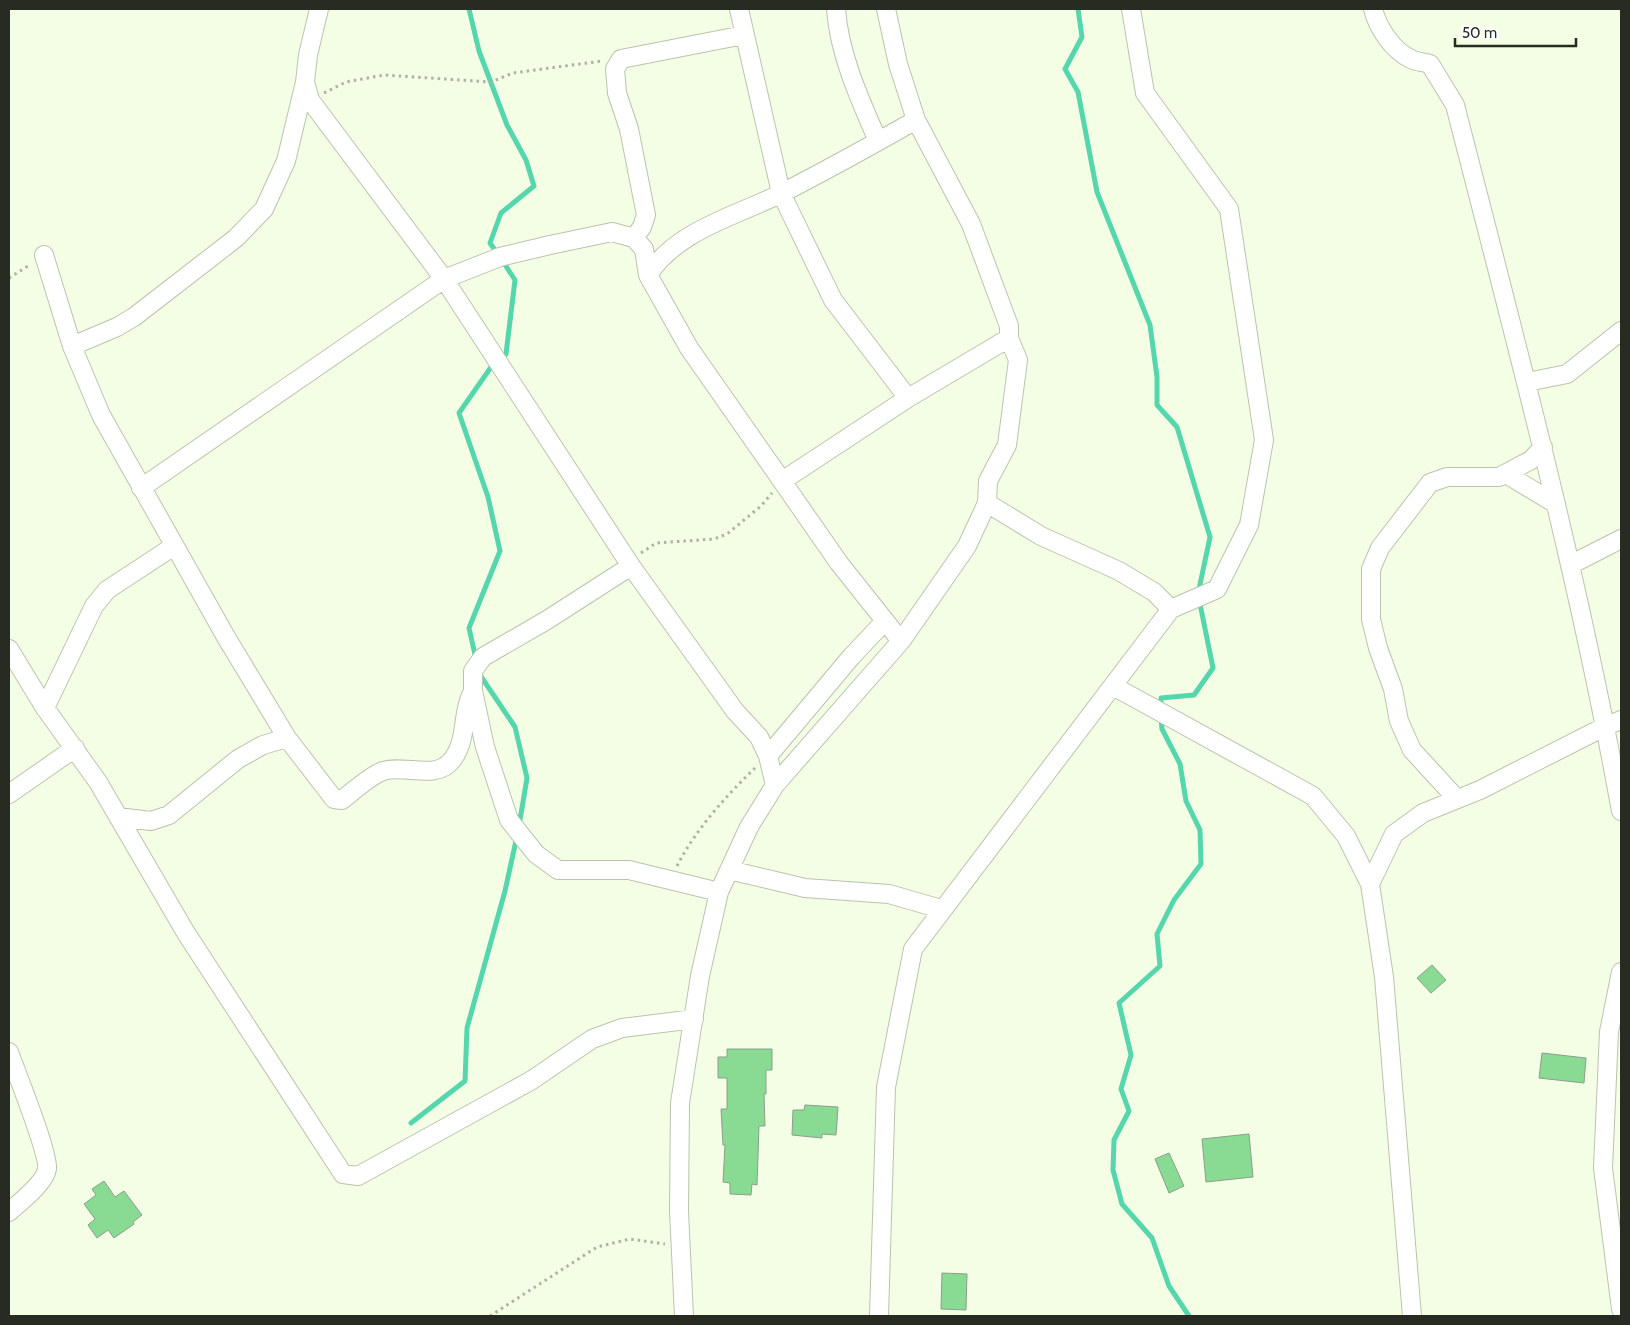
<svg xmlns="http://www.w3.org/2000/svg" width="1630" height="1325" font-family="Cabin,sans-serif">
  <rect width="100%" height="100%" fill="#f4fee5"/>
  <g fill="none" stroke-linecap="round" stroke-linejoin="round">
    <!-- stream -->
    <path stroke="#55d6ad" stroke-width="5" d="M469,9l10,42 28,74 19,35 8,26 -33,27 -11,30 7,10
      M1078,9l4,28 -17,32 13,23 19,100 53,133 7,52v28l20,22 33,110 -12,57 15,74 -19,27 -33,3v10
      M476,659l-7,-31 31,-77 -12,-54 -29,-84 37,-53 10,-6 9,-74 -13,-20
      M478,672l37,55 12,51 -8,48
      M1161,716l1,13 18,35 6,37 14,29 1,34 -27,36 -17,34 3,32 -41,37 12,52 -10,34 8,22 -15,29 -1,30 9,34 30,34 17,48 20,30
      M411,1123l54,-42 2,-53 38,-137 12,-55"/>
  </g>
  <!-- building -->
  <path fill="#89db93" stroke="#8b9e8c" d="M1432,965l14,15 -15,13 -14,-15z
    M727,1049h45v21h-6v24h-2l1,32h-6l-2,59 -5,-1 -1,11 -21,-1v-11l-7,-1 2,-37h-2l-2,-36h6v-31h-9v-21h9z
    M1542,1053l44,5 -2,25 -45,-5z
    M805,1105l33,2 -2,28 -14,-1v4l-30,-3 1,-25h11z
    M1249,1134l4,43 -47,5 -4,-43z
    M1169,1153l15,33 -15,7 -14,-34z
    M104,1181l11,16 9,-6 18,24 -9,7 1,2 -20,14 -6,-8 -11,8 -9,-13 7,-6 -11,-15 12,-9 -4,-6z
    M942,1273l25,1 -1,36 -25,-1z"/>
  <g fill="none" stroke-linecap="round" stroke-linejoin="round">
    <!-- minor casing -->
    <g stroke="#bac4ad" stroke-width="20">
      <path id="minor" d="M319,9l-11,46 -3,27 5,18 134,179 56,-22 50,-12 62,-13 22,6 10,11 4,26 41,73 93,133 126,-83
        M739,9l42,184 52,107 75,98 101,-60
        M836,9c3,45 24,91 42,132
        M1373,9c5,19 19,41 38,50 5,3 13,3 19,5l25,41c60,234 123,468 166,706
        M634,238l8,-11 4,-12 -17,-86 -12,-36 -2,-24 6,-10 123,-24
        M44,255l28,91 29,69 125,222 61,101 47,61 8,1c10,-8 29,-25 41,-29 22,-7 53,10 69,-11 16,-20 9,-47 21,-69
        M648,275c29,-45 88,-59 134,-82 45,-23 90,-48 134,-73
        M72,346l45,-19 17,-10 102,-79 28,-29 22,-48 19,-79
        M1527,382l40,-8 54,-43
        M1506,474l50,30
        M782,481l57,82 62,78
        M141,488l303,-209 187,287 104,145 24,26 9,19 7,29
        M987,503l54,33 78,35 35,21 17,17
        M1570,565l51,-26
        M631,566l-84,54 -64,37 -10,14v20l12,56 24,73 27,34 22,16h71l90,22
        M9,649l36,59 53,74 88,151 157,241 15,2 174,-96 60,-41 30,-11 72,-9
        M1113,686l200,110 33,40 24,48 14,93 28,339
        M45,708l49,-102 13,-16 67,-44
        M768,756l83,-99 33,-35
        M9,794l66,-46
        M1457,799l-45,-49 -13,-29 -6,-32 -15,-41 -7,-29v-50l9,-21 50,-65 17,-6h52l32,-17 12,-13
        M118,817l33,4 18,-6 69,-56 25,-14 24,-7
        M729,870l76,18 84,6 52,15
        M1370,884l24,-50 29,-21 57,-23 126,-64 15,-6
        M1621,972l-12,60 -6,136 18,141
        M9,1052c7,20 40,101 38,117 -2,14 -28,34 -38,43
        M684,1316l-5,-105 1,-108 20,-127 19,-84 30,-65 26,-42 126,-144 66,-95 20,-43 1,-22 19,-36 11,-85 -9,-22v-12l-38,-102 -55,-104 -18,-56 -12,-55
        M879,1316l7,-229 27,-138 258,-340 46,-20 32,-64 15,-85 -35,-231 -84,-116 -14,-84"/>
    </g>
    <!-- path -->
    <path stroke="#acb4a1" stroke-width="3" stroke-dasharray="2.5 4" stroke-linecap="butt" d="M324,93l22,-11 38,-7 107,7 22,-9 89,-12
      M9,278l22,-14
      M641,553l15,-10 58,-4 13,-5 34,-28 11,-13
      M677,866c19,-37 48,-69 78,-98
      M490,1316l107,-69 33,-8 35,5"/>
    <!-- minor -->
    <use href="#minor" stroke="#fff" stroke-width="18"/>
  </g>
  <!-- border -->
  <rect width="1630" height="1325" fill="none" stroke="#272b22" stroke-width="20"/>
  <!-- scale -->
  <path d="M1455 38v8h121v-8" fill="none" stroke="#272b22" stroke-width="2.5"/>
  <text x="1462" y="38" font-size="15" fill="#272b22" stroke="#ffffff" stroke-width="4" paint-order="stroke">50 m</text>
</svg>
